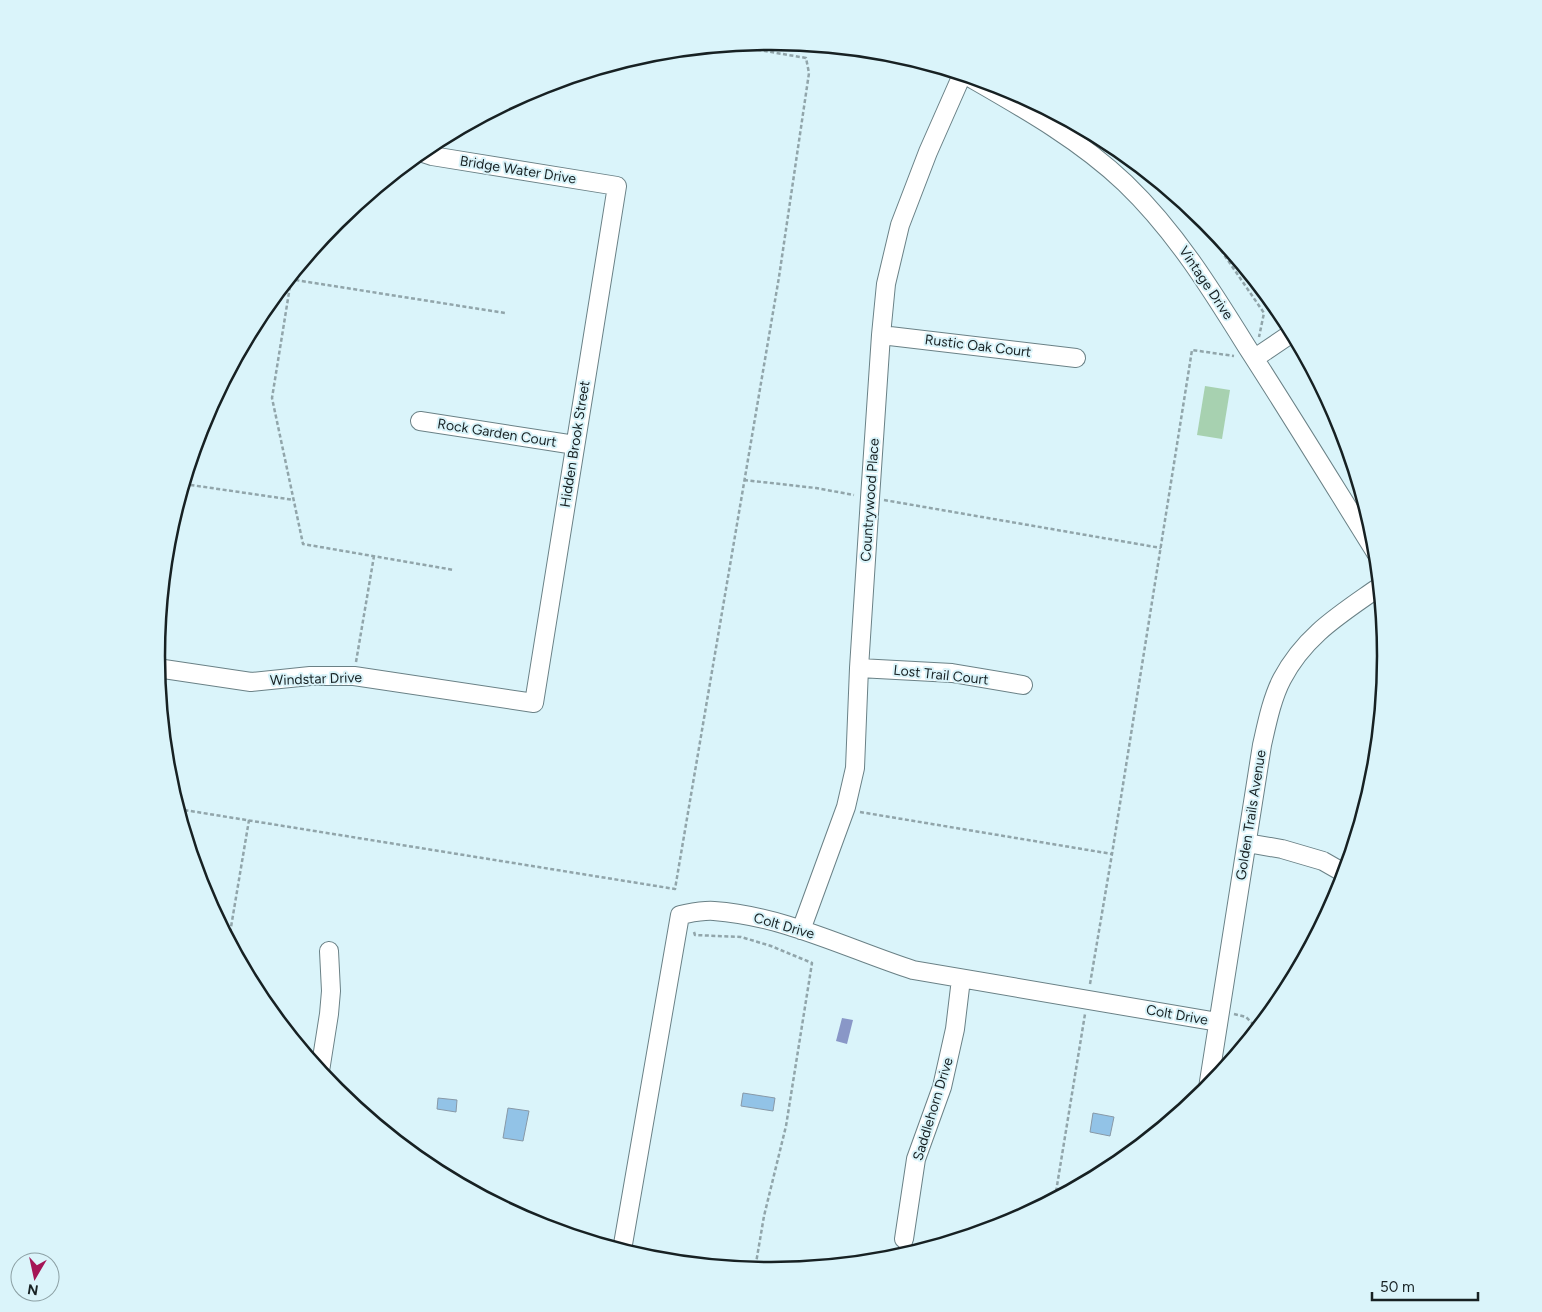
<svg xmlns="http://www.w3.org/2000/svg" width="1542" height="1312" font-family="Figtree,sans-serif">
  <rect width="100%" height="100%" fill="#daf4fa"/>
  <!-- green -->
  <path fill="#a7d1b0" d="M1205,386l25,4 -8,49 -25,-4z"/>
  <!-- water -->
  <path fill="#8997c7" d="M842,1018l11,2 -6,24 -11,-3z"/>
  <!-- building -->
  <path fill="#92c3e7" stroke="#8899a7" d="M743,1093l32,5 -2,13 -32,-5z
    M438,1098l19,2 -1,12 -19,-3z
    M508,1108l21,3 -6,30 -20,-3z
    M1093,1113l21,4 -4,19 -20,-4z"/>
  <g fill="none" stroke-linecap="round" stroke-linejoin="round">
    <!-- street casing -->
    <g stroke="#6a8186" stroke-width="20">
      <path id="street" d="M969,77c54,31 111,63 156,106 50,48 86,106 122,164 44,68 86,137 129,206
        M881,335l195,23
        M1255,358l37,-25
        M420,421l155,24
        M157,668l94,14 59,-6h44l180,27 83,-517 -185,-30 -12,-4
        M859,668l93,5 71,12
        M1247,843l35,6 41,12 21,12
        M801,930l45,-123 9,-39 4,-100 11,-170 11,-163 5,-51 14,-59 28,-73 34,-77
        M320,1071l9,-57 2,-23 -2,-40
        M1208,1088l54,-343c5,-22 10,-47 20,-66 23,-44 59,-65 97,-92
        M904,1239l12,-80 26,-72 13,-58 6,-50
        M622,1250l58,-335c11,-2 23,-5 34,-4 70,5 134,38 199,59l305,52"/>
    </g>
    <!-- path -->
    <path stroke="#91a5aa" stroke-width="2.5" stroke-dasharray="4 2.5" stroke-linecap="butt" d="M1173,195l41,45
      M1216,233l-2,7 50,73 -5,24
      M289,279l216,34
      M291,280l-19,118 31,146 151,26
      M744,480l72,8 38,7
      M184,484l110,16
      M884,500l277,48
      M356,662l18,-106
      M178,809l497,80 104,-612 30,-204 -3,-15 -76,-13
      M860,812l252,42
      M694,932l1,3 46,2 30,9 41,17 -26,163 -22,90 -9,53
      M229,939l20,-119
      M1090,984l22,-130 80,-504 42,6
      M1234,1014l12,3 11,11
      M1055,1198l30,-184"/>
    <!-- street -->
    <use href="#street" stroke="#fff" stroke-width="18"/>
  </g>
  <g text-anchor="middle" dominant-baseline="central" stroke-width="4" stroke-linejoin="round" paint-order="stroke">
    <!-- street labels -->
    <g font-size="14" fill="#172123" stroke="#daf4fa">
      <text transform="translate(518 170) rotate(9)">Bridge Water Drive</text>
      <text transform="translate(1206 283) rotate(56)">Vintage Drive</text>
      <text transform="translate(978 346) rotate(7)">Rustic Oak Court</text>
      <text transform="translate(497 433) rotate(9)">Rock Garden Court</text>
      <text transform="translate(575 444) rotate(-81)">Hidden Brook Street</text>
      <text transform="translate(870 500) rotate(-86)">Countrywood Place</text>
      <text transform="translate(941 675) rotate(6)">Lost Trail Court</text>
      <text transform="translate(316 679) rotate(-2)">Windstar Drive</text>
      <text transform="translate(1251 815) rotate(-81)">Golden Trails Avenue</text>
      <text transform="translate(784 926) rotate(16)">Colt Drive</text>
      <text transform="translate(1177 1015) rotate(10)">Colt Drive</text>
      <text transform="translate(933 1109) rotate(-73)">Saddlehorn Drive</text>
    </g>
  </g>
  <!-- crop -->
  <path d="M0 0H1542V1312H0ZM165 656a606 606 0 1 1 1212 0a606 606 0 1 1-1212 0Z" fill="#daf4fa" fill-rule="evenodd"/>
  <path fill="none" stroke="#172123" stroke-width="2.5" d="M165 656a606 606 0 1 1 1212 0a606 606 0 1 1-1212 0Z"/>
  <!-- north arrow -->
  <g transform="translate(35 1277) rotate(189)"><circle r="24" fill="#daf4fa" stroke="#8ca0a4"/>
  <path d="M0-4L9 19L0 12L-9 19Z" fill="#a51556"/>
  <text y="-8" font-size="14" font-weight="bold" text-anchor="middle" fill="#172123">N</text>
  </g>
  <!-- scale -->
  <path d="M1372 1292v8h106v-8" fill="none" stroke="#172123" stroke-width="2.5"/>
  <text x="1380" y="1292" font-size="15" fill="#172123" stroke="#daf4fa" stroke-width="4" paint-order="stroke">50 m</text>
</svg>
